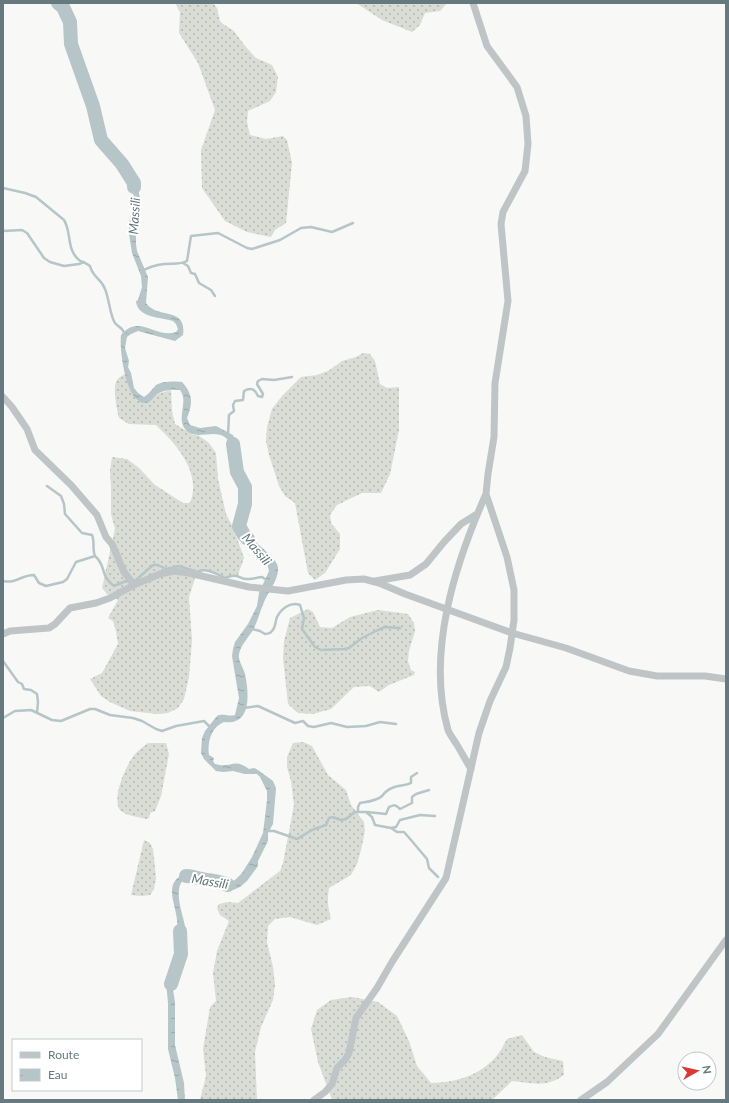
<svg xmlns="http://www.w3.org/2000/svg" width="729" height="1103" font-family="Lato,sans-serif">
  <defs>
    <pattern id="grass-dots" width="8" height="8" patternUnits="userSpaceOnUse"><rect width="8" height="8" fill="#d9ddd5"/><path d="M2 2h.1M6 6h.1" fill="none" stroke="#b4b8b2" stroke-width="1.8" stroke-linecap="round"/></pattern>
    <pattern id="water-ripples" width="26" height="14" patternUnits="userSpaceOnUse"><rect width="26" height="14" fill="#b6c5c7"/><path d="M2 4q2-2 4 0t4 0M15 11q2-2 4 0t4 0" fill="none" stroke="#98a5a7"/></pattern>
  </defs>
  <rect width="100%" height="100%" fill="#f8f8f6"/>
  <!-- grass -->
  <path fill="url(#grass-dots)" d="M175,3h38l4,5 3,13 3,3 11,7 11,15 11,12 16,7 6,12 -2,15 -6,9 -22,10 -1,11 3,13 16,4 17,-3 4,4 5,23 -6,60 -11,7 -4,7 -24,-5 -22,-11 -23,-33 -1,-38 14,-40 -17,-47 -19,-30 1,-21z
    M356,3h91l-7,8 -15,2 -5,12 -8,7 -30,-12z
    M363,353l7,1 5,7 5,23 7,4 12,-1v43l-9,44 -9,19h-19l-25,12 -7,10 1,8 9,11v15l-15,24 -10,7 -7,-7 -13,-70 -10,-7 -6,-10 -10,-31 -3,-14 1,-14 5,-18 10,-13 19,-19 16,-2 11,-4 14,-10 14,-4z
    M125,374l5,14 7,13 14,-1 6,-6 14,-4 1,21 3,13 18,11h5l11,8 7,10 2,26 8,35 7,13 11,31 -6,17h-6l-7,3 -12,-6 -13,-2 -3,2 -8,25 3,43 -3,37 -5,22 -6,9 -10,5 -11,1 -27,-3 -20,-9 -9,-6 -11,-17 12,-6 16,-29 -2,-13 -3,-10 -5,-3 10,-18 -11,-6 -5,-6 13,-59 -4,-15v-28l-1,-15 2,-14 15,2 12,9 16,17 28,18h7c12,-30 -13,-58 -34,-78l-27,-1 -10,-6c-2,-8 -7,-31 -2,-38 2,-3 5,-4 8,-6z
    M308,609l5,3 7,15 12,1 18,-11 28,-7 30,4 6,9 1,8 -6,20 -1,10 3,9 4,2 -1,3 -25,10 -10,7 -9,-6 -16,1 -23,22 -18,5 -15,-1 -10,-9 -5,-46 1,-17 6,-23z
    M303,742l9,4 16,29 18,15 5,15 13,17 1,9 -4,19 -4,14 -6,11 -22,13c-2,11 -1,20 2,31l-14,6 -27,-8 -15,2 -7,7 -1,16 6,25 2,18 -2,15 -12,27 -6,25 2,48h-57l6,-24 -3,-27 7,-42 6,-6 -3,-28 4,-22 12,-30 -9,-6 -3,-7 2,-4 9,-2 10,1 42,-32 3,-8 11,-58 -3,-24 -4,-14v-10l6,-14z
    M148,743h18l3,11 -8,42 -6,15 -5,2 -1,5 -3,1c-7,-2 -20,-3 -26,-9 -9,-12 7,-48 16,-57 4,-4 8,-7 12,-10z
    M144,840l6,3 3,6 3,29 -2,11 -4,6 -8,1 -11,-1z
    M352,997l26,5 19,14 12,25 8,25 14,17c25,-1 44,-6 62,-23 6,-6 10,-14 14,-21l15,-4 12,17 11,5 18,4 1,14c-18,13 -31,8 -52,6l-20,19h-160l-14,-38 -7,-33 6,-19 14,-10z"/>
  <!-- water -->
  <path fill="url(#water-ripples)" d="M129,168l9,20 2,11v7l-4,16v22l1,7 11,26 -2,26c12,17 41,3 37,32l-8,6 -37,-10 -7,3 -4,3 -2,11 4,13 -1,6 3,6 3,15 4,5 6,4c5,-3 8,-8 12,-12 6,-4 19,-4 26,-3 11,12 11,21 5,36l3,7 10,3 16,-2 17,9 4,10 2,18h-2c-6,-7 -4,-19 -11,-25 -12,-10 -31,4 -41,-9 -9,-11 4,-27 -5,-39 -7,-1 -19,0 -24,5 -3,3 -5,7 -10,8 -20,3 -27,-54 -25,-68 18,-22 35,4 55,-3l2,-3 -2,-5 -3,-3c-12,-4 -36,-3 -37,-20l2,-1 4,-13 -1,-11 -9,-23 -3,-19v-11l5,-20v-7l-11,-24z
    M238,523h5c2,5 4,9 7,13 6,8 28,23 28,32 1,11 -10,24 -14,34 -4,9 -6,19 -11,28 -5,8 -12,15 -14,24 -1,7 4,13 6,20 4,19 7,52 -21,48 -13,5 -17,21 -15,33l5,3 -1,3 2,3c17,5 18,-7 34,5l5,-1 4,2 15,11 3,7 -3,36 -5,9v8l-10,20v5l-11,15 -7,6 -7,3h-4l-19,-6v-6l3,-1h7l11,5 4,-2 7,-7 10,-16 11,-24 4,-33v-9l-7,-14 -3,-3h-12l-12,-3 -10,1 -7,-1 -12,-12 -3,-6 1,-15 3,-7 12,-15c6,-3 12,1 18,-1l4,-17 -7,-42 1,-7 2,-7 13,-18 9,-18 2,-13 10,-22 -2,-8 -20,-20 -11,-15z
    M188,872l10,1 7,6 -1,1c-7,1 -13,-2 -20,-1 -13,13 2,40 2,55 0,5 -1,10 -2,15l-7,3c-1,-11 1,-21 0,-32 -2,-20 -15,-38 11,-48z
    M177,966l2,1 -6,13v10l2,12v43l9,38 1,17h-7l-3,-22 -7,-29v-46l-2,-21 7,-12z"/>
  <g fill="none" stroke-linecap="round" stroke-linejoin="round">
    <!-- stream -->
    <path stroke="#b6c5c7" stroke-width="2.5" d="M3,188l22,5 11,4 28,23c8,13 2,29 15,40 3,2 7,3 11,6 3,12 11,12 15,23 4,9 5,27 10,34 5,6 7,3 10,12
      M3,231l19,-1 5,3 17,25 6,4 14,4 15,-2 5,-2
      M183,263l5,3 3,7 4,1 4,9 12,7 4,6
      M142,271c7,-4 14,-6 22,-7 8,-1 16,1 23,-3l4,-25 27,-3 29,15 5,1 28,-9 21,-12 10,-1 21,5 21,-9
      M228,435l1,-20 5,-4 -1,-6 2,-4 8,-1 1,-9c7,-4 11,-2 14,5l4,1 1,-3 -6,-10 1,-3 4,-2 12,1 18,-3
      M47,486l14,10 3,8 1,10 17,19 10,2c3,7 0,14 3,21
      M3,581c13,3 18,-6 31,-6l5,8 7,3 17,-4 4,-3 9,-17 19,-6c12,10 4,19 19,30l12,-5 10,-1 17,-15h5l8,4 13,-3 18,6c8,-5 20,2 28,6 16,-6 13,2 24,1 5,0 9,-2 13,-2l6,4
      M252,629l8,2 5,3c1,0 6,-1 6,-2 5,-4 4,-10 6,-15 4,-8 14,-16 23,-12l4,13 -2,11 13,18 6,3 23,-1 5,-1 13,-10 16,-8 7,-3 15,1
      M3,661l15,21 4,2 2,5 7,1 6,4 1,8 -1,11
      M244,708l14,-2 37,17 8,-2 5,5 6,1 17,-4 16,4 19,-1 14,-4 16,2
      M3,718l12,-7 16,-1 21,10 9,1 29,-12h5l15,6 23,3 9,3 14,8 6,2 14,-5 28,-5 6,6
      M358,812v-5l2,-4c6,-1 17,-2 22,-7 3,-4 5,-6 10,-8 6,-3 13,-2 19,-5v-6l6,-4
      M367,812l19,2 3,-7c5,-2 7,-3 11,2l12,-6v-6l4,-3 13,-4
      M391,828l6,4h7l7,8 16,19 2,9 9,9
      M267,831h7l23,8 15,-9 14,-5 3,-7 3,-1 9,3 5,-1 9,-7h11l6,5 3,8 16,3 5,-1 4,-7 20,-5 15,1"/>
    <!-- river -->
    <path stroke="#b6c5c7" stroke-width="14" d="M58,3l5,4 7,15 1,22 22,62 8,34 21,24 12,19v4
      M233,444l4,28 8,15v17l-6,22 5,9 4,4
      M186,876c7,0 10,2 16,3 9,2 17,2 26,6
      M171,984l10,-30 -1,-23"/>
    <!-- minor -->
    <path stroke="#bfc5c7" stroke-width="7" d="M3,397l9,10 15,22 8,21 36,35 26,30 9,22 6,7 12,28 7,9 5,3
      M375,581l35,-6 16,-11 18,-22 17,-18 16,-10
      M3,634l7,-3 39,-3 6,-4 15,-16 26,-5 14,-5 26,-14 24,-10 14,-3 15,2 60,14 39,4 58,-11 18,-1 15,4 26,11 107,39 54,15 63,23 28,5h48l21,3
      M471,769c-5,-8 -9,-16 -14,-24 -3,-5 -7,-10 -9,-15 -22,-77 7,-166 38,-236
      M314,1100l11,-8 7,-8 5,-16 8,-8 4,-7 7,-35 21,-30 15,-26 54,-84 33,-145 11,-32 16,-34 4,-19 4,-28v-30l-7,-33 -21,-63 2,-20 6,-37 1,-54 13,-82 -7,-77 2,-12 22,-41 3,-27 -2,-28 -9,-29 -30,-41 -14,-43
      M581,1100l26,-18 51,-48 68,-94"/>
  </g>
  <g text-anchor="middle" dominant-baseline="central" stroke-width="4" stroke-linejoin="round" paint-order="stroke">
    <!-- water labels -->
    <g font-size="13" font-style="italic" fill="#607779" stroke="#fff">
      <text transform="translate(134 216) rotate(-86)">Massili</text>
      <text transform="translate(257 549) rotate(50)">Massili</text>
      <text transform="translate(210 881) rotate(10)">Massili</text>
    </g>
  </g>
  <!-- border -->
  <rect width="729" height="1103" fill="none" stroke="#65797f" stroke-width="8"/>
  <!-- legend -->
  <rect x="12" y="1039" width="130" height="52" fill="#ffffff" stroke="#c1c9cc"/>
  <rect x="20" y="1052" width="20" height="6" fill="#bfc5c7" stroke="#c1c9cc"/>
  <text x="48" y="1059" font-size="12" fill="#65797f">Route</text>
  <rect x="20" y="1069" width="20" height="12" fill="url(#water-ripples)" stroke="#c1c9cc"/>
  <text x="48" y="1079" font-size="12" fill="#65797f">Eau</text>
  <!-- north arrow -->
  <g transform="translate(697 1071) rotate(82)"><circle r="19" fill="#ffffff" stroke="#c1c9cc"/>
  <path d="M0-3L7 15L0 10L-7 15Z" fill="#d93a35"/>
  <text y="-6" font-size="11" font-weight="bold" text-anchor="middle" fill="#65797f">N</text>
  </g>
</svg>
